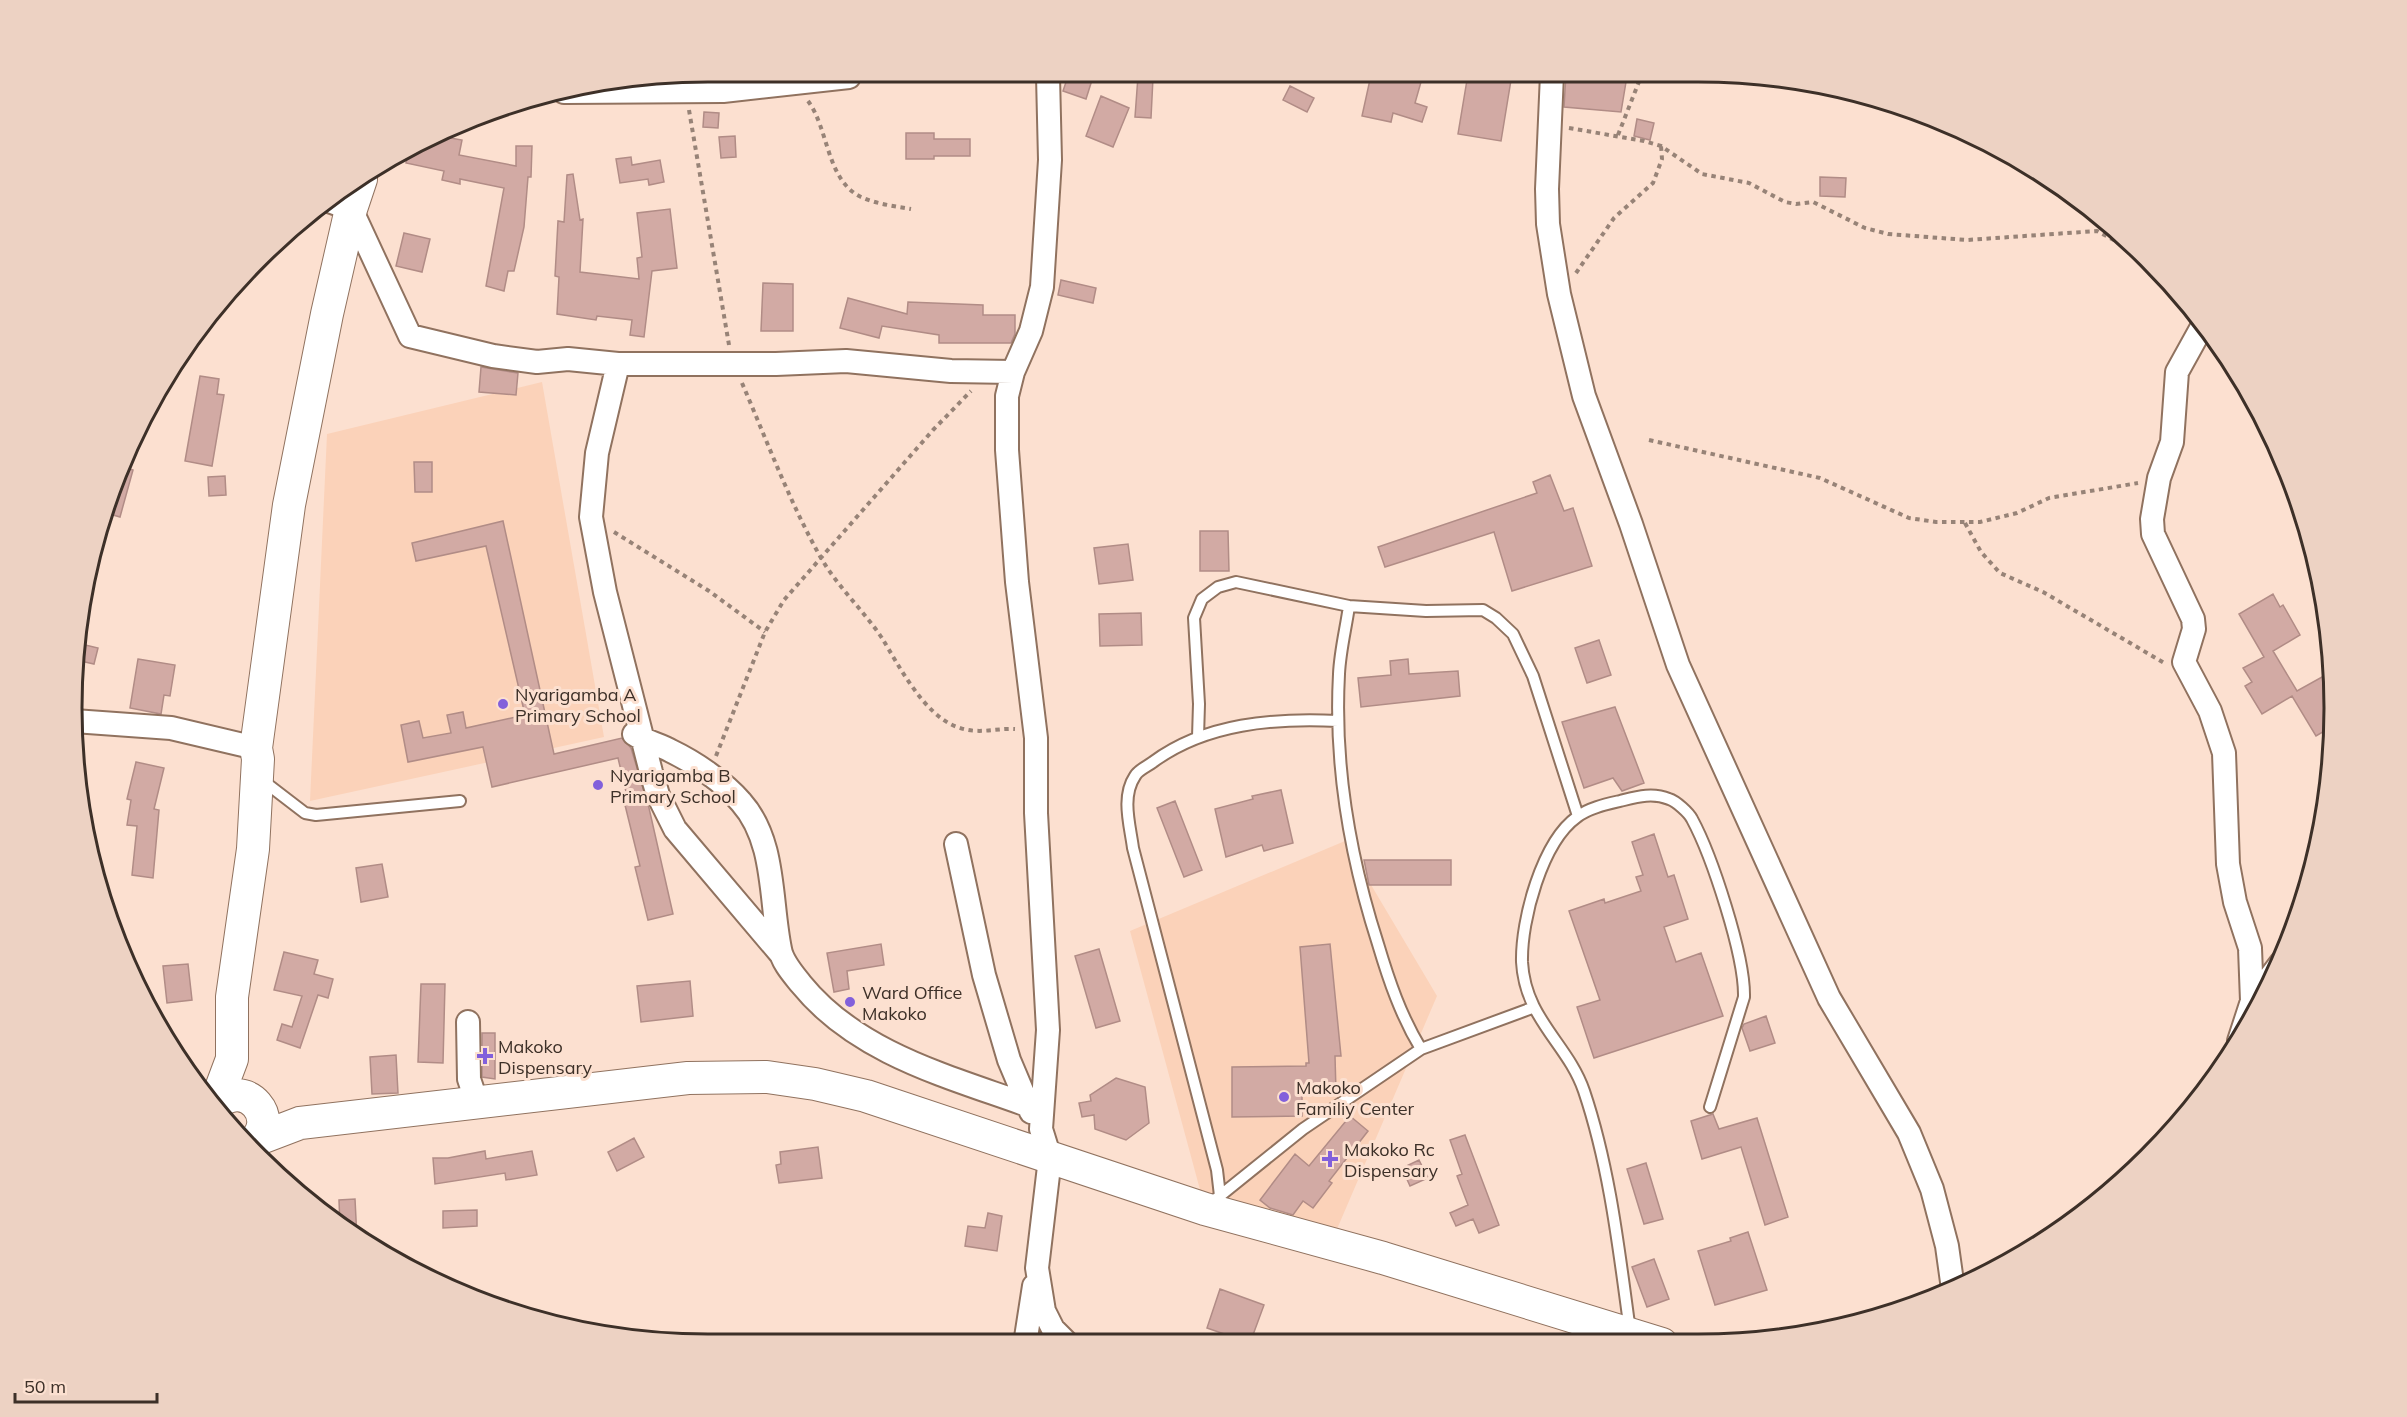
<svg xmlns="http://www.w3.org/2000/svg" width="2407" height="1417" font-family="Mulish,sans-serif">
  <rect width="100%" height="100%" fill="#fce0d0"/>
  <!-- built -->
  <path fill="#fbd2b9" d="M542,382l62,355 -294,64 17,-367z
    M1345,841l92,155 -103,240 -132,-39 -72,-266z"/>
  <!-- building -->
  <path fill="#d2aaa4" stroke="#b18c86" stroke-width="1.5" d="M1468,74h44l-11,67 -43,-7z
    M1566,74l61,2 -6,36 -57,-5z
    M1371,75h52l-8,28 12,4 -5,15 -29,-9 -2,9 -29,-6z
    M1068,76l24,4 -6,19 -23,-8z
    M1138,76l15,2 -2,40 -16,-1z
    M1290,86l24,12 -7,14 -24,-12z
    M1101,96l28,12 -16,39 -27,-11z
    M704,112l15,1 -1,15 -15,-1z
    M1637,119l17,4 -4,17 -16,-4z
    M906,133h28v6h36v17h-36v3h-28z
    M434,135l28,5 -3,15 57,11v-20h16l-1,31h-3l-4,50 -10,44h-6l-4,20 -18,-5 18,-98 -44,-9v5l-18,-4 2,-9 -38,-8 3,-14z
    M735,136l1,21 -15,1 -2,-21z
    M631,157l1,8 28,-5 4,22 -15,3 -1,-6 -28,4 -4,-24z
    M573,174l7,46 3,-1 -3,53 59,7 -2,-21 5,-1 -5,-44 33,-4 7,59 -25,3 -8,66 -14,-2 2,-15 -35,-4 -1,4 -39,-6 2,-37 -4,-1 3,-55 6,1 3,-47z
    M1820,177l26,1 -1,19 -25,-1z
    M404,233l26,6 -8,33 -26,-6z
    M1061,280l35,8 -3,15 -35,-8z
    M763,283l30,1v47h-32z
    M848,298l59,16 1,-12 75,3v10h32v19l-4,9h-72v-8l-57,-9 -3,12 -39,-10z
    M481,367l37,6 -2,22 -37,-3z
    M200,376l19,3 -2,15 7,1 -12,71 -27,-5z
    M414,462h18v30h-17z
    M123,467l10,3 -13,47 -14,-4z
    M1550,475l14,36 9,-3 19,58 -80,25 -18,-59 -109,35 -7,-20 159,-54 -4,-11z
    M225,476l1,19 -17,1 -1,-19z
    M503,521l51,233 68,-16 9,10 18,60 24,106 -25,6 -13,-53 5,-1 -16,-65 4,-1 -10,-42 -126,29 -9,-40 -75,15 -7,-37 18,-4 4,17 28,-5 -4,-18 16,-3 3,16 59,-13 -39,-169 -70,15 -4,-18z
    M1200,531h28l1,40h-29z
    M1128,544l5,36 -34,4 -5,-36z
    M2273,594l7,13 3,-2 17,30 -27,16 24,40 34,-19 4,36 -2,18 -17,10 -24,-40 -30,18 -17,-28 7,-4 -9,-14 21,-11 -25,-43z
    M1141,613l1,32 -42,1 -1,-32z
    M1599,640l12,35 -24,8 -12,-35z
    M77,643l21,5 -4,16 -18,-4z
    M138,659l37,6 -5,31 -6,-1 -3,19 -31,-6z
    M1408,659l1,15 49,-3 2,25 -99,11 -3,-29 33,-3 -1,-14z
    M1615,707l29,76 -22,8 -9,-13 -29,10 -22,-66z
    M136,762l28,6 -10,41 5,1 -6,68 -21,-3 5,-49 -10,-1 4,-25 -4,-1z
    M1281,790l12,53 -29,8 -2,-6 -36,12 -11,-48 38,-10 -1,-3z
    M1175,801l27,69 -18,7 -27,-69z
    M1654,834l14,43 6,-2 14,44 -24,8 12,35 25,-9 22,63 -129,42 -17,-51 23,-7 -31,-89 35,-12 1,4 36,-12 -5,-14 7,-2 -11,-33z
    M1364,860h87v25h-82z
    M382,864l6,33 -27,5 -5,-34z
    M881,944l3,21 -37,6 2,18 -15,3 -7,-39z
    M1330,944l11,112h-6l1,36 -34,1v23l-70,1v-50l74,-1v-3h3l-9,-116z
    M1099,949l21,72 -24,7 -21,-72z
    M284,952l34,8 -4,14 19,5 -5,19 -10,-3 -18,53 -23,-8 5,-16 10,3 10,-31 -28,-6z
    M188,964l4,36 -25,3 -4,-37z
    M690,981l3,35 -52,6 -4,-36z
    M421,984h24l-2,79 -25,-1z
    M1766,1016l9,27 -25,8 -8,-23 2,-4z
    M482,1033h13v46l-13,-2z
    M396,1055l2,38 -26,1 -2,-37z
    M1116,1078l29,9 4,36 -23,17 -31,-11 -1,-14 -12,2 -3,-14 12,-2 -1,-6z
    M1713,1114l6,15 38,-11 31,99 -23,8 -24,-78 -39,12 -11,-38z
    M1350,1116l18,15 -39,50 3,2 -19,25 -10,-7 -10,14 -23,-7 -10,-8 35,-46 14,12z
    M1465,1135l34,90 -20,8 -6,-14 -17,7 -6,-13 18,-8 -11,-29 5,-2 -12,-34z
    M634,1138l10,19 -27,14 -9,-19z
    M818,1147l4,31 -43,5 -3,-18 5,-1 -1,-12z
    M485,1151l1,8 46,-8 5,24 -31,5 -1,-7 -70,11 -2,-26h15z
    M1419,1160l9,18 -18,8 -8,-18z
    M1646,1163l17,56 -19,5 -17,-55z
    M355,1199l2,40 -17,-13 -1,-26z
    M477,1210v16l-34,2v-17z
    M988,1213l14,3 -5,35 -32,-5 3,-20 17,2z
    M1748,1232l19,58 -52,15 -17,-54 33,-10 -1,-3z
    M1654,1259l15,40 -22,8 -15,-40z
    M1220,1289l44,16 -14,38 -43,-15z"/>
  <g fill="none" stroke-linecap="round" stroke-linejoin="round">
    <!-- lane casing -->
    <g stroke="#90725f" stroke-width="14">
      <path id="lane" d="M1349,606c-3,22 -9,45 -10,68 -5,91 11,183 39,270 11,37 23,72 43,105
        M1198,737l1,-33 -5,-86 8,-19 16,-12 18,-5 113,24 77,5 57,-1 13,8 17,16 20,42 45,140
        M262,780l43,33 11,2 144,-14
        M1220,1196l-3,-26 -84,-322c-3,-23 -12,-51 2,-72 3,-6 13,-10 18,-14 53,-39 121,-44 185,-41
        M1216,1199l87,-70 118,-80 111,-41
        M1630,1331c-11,-80 -20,-163 -46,-240 -16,-47 -59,-72 -62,-129 -1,-42 20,-120 55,-145 11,-9 30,-13 43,-16 16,-4 32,-9 49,-2 7,2 20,14 23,20 20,37 53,137 52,178l-34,110"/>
    </g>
    <!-- street casing -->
    <g stroke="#90725f" stroke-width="26">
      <path id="street" d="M1552,74l-5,115 1,35 11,70 25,102 47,128 47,141 151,333 80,135 23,56 15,57 6,43
        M1048,76l2,84 -8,127 -11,44 -18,41 -6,24v54l10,132 19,156v75l12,217 -7,99 9,29 -13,110 7,43 9,18 15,15
        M564,92l159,-1 126,-14
        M326,200l25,9 59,127 83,20 44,6 31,-3 50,5h158l70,-3 105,10 62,1
        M2203,325l-26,47 -5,70 -13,36 -7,41 1,15 40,85 1,10 -10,33 26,49 14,42 4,111 7,38 15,46 2,53
        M618,364l-21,89 -6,64 14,75 46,180 7,23 17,34 105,124
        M74,721l97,7 85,20
        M634,734c12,8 25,10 37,17 23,11 53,31 70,51 35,39 29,99 39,147 2,13 13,25 21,35 56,69 146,92 226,121
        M956,844l28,131 25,85 22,52
        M468,1022l1,57 8,24
        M2239,1041l13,-40 29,-38
        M1025,1344l9,-58"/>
    </g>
    <!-- secondary casing -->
    <g stroke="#90725f" stroke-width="34">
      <path id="secondary" d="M214,1107l18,-48v-62l21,-148 5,-90 -2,-11 33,-243 38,-191 24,-105 10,-30
        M214,1107c31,-34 71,15 35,38
        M258,1139l42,-16 388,-45 79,-1 48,7 51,12 339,113 178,49 279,86"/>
    </g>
    <!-- path -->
    <path stroke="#978377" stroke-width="4" stroke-dasharray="4.5 4.5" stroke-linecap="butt" d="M808,101c21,28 18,79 53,96 15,7 33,9 50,12
      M689,110l40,235
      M1569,128l75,13 17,5 41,28 47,9 36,19 11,2 17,-2 52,26 23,6 79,6 130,-9 52,28
      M1618,135l24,-61
      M1576,273l38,-55 39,-35 9,-24 -1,-13
      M742,383c25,58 48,120 79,175 17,29 42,52 61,80 17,28 42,77 75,89 21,8 38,1 58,2
      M1649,440l171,38 89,40 27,4h44l37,-9 32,-15 89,-15
      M1965,523l16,29 19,21 43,19 123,72
      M614,532l95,59 56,41
      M716,756l49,-124 19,-32 149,-170 38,-39"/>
    <!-- lane -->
    <use href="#lane" stroke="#fff" stroke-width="10"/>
    <!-- street -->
    <use href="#street" stroke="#fff" stroke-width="22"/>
    <!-- secondary -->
    <use href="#secondary" stroke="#fff" stroke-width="32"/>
  </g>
  <!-- markers -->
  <g fill="#8260db" stroke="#fce0d0" stroke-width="2">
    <circle cx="503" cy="704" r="6"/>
    <circle cx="598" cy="785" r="6"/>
    <circle cx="850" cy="1002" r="6"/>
    <path d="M482 1047h6v6h6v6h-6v6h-6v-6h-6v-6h6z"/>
    <circle cx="1284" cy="1097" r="6"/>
    <path d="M1327 1150h6v6h6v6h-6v6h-6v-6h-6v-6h6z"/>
  </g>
  <g text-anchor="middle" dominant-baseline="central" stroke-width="6" stroke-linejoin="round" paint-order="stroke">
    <!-- poi labels -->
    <g font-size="18" fill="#3d3028" stroke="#fce0d0" text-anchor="start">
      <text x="515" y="694">Nyarigamba A<tspan x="515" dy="21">Primary School</tspan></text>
      <text x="610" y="775">Nyarigamba B<tspan x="610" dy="21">Primary School</tspan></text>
      <text x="862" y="992">Ward Office<tspan x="862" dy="21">Makoko</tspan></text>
      <text x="498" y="1046">Makoko<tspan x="498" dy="21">Dispensary</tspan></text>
      <text x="1296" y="1087">Makoko<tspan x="1296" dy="21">Familiy Center</tspan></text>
      <text x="1344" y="1149">Makoko Rc<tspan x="1344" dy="21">Dispensary</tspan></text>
    </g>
  </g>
  <!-- crop -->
  <path d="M0 0H2407V1417H0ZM708 82H1698A626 626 0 0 1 2324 708V708A626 626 0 0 1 1698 1334H708A626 626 0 0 1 82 708V708A626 626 0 0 1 708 82Z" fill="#edd2c3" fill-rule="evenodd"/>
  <path fill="none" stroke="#3d3028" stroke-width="3" d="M708 82H1698A626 626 0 0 1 2324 708V708A626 626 0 0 1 1698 1334H708A626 626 0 0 1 82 708V708A626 626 0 0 1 708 82Z"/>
  <!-- scale -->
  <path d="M15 1393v9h142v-9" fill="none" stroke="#3d3028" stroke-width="3"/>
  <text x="24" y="1393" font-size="18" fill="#3d3028" stroke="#fce0d0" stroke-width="4.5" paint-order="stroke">50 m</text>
</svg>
